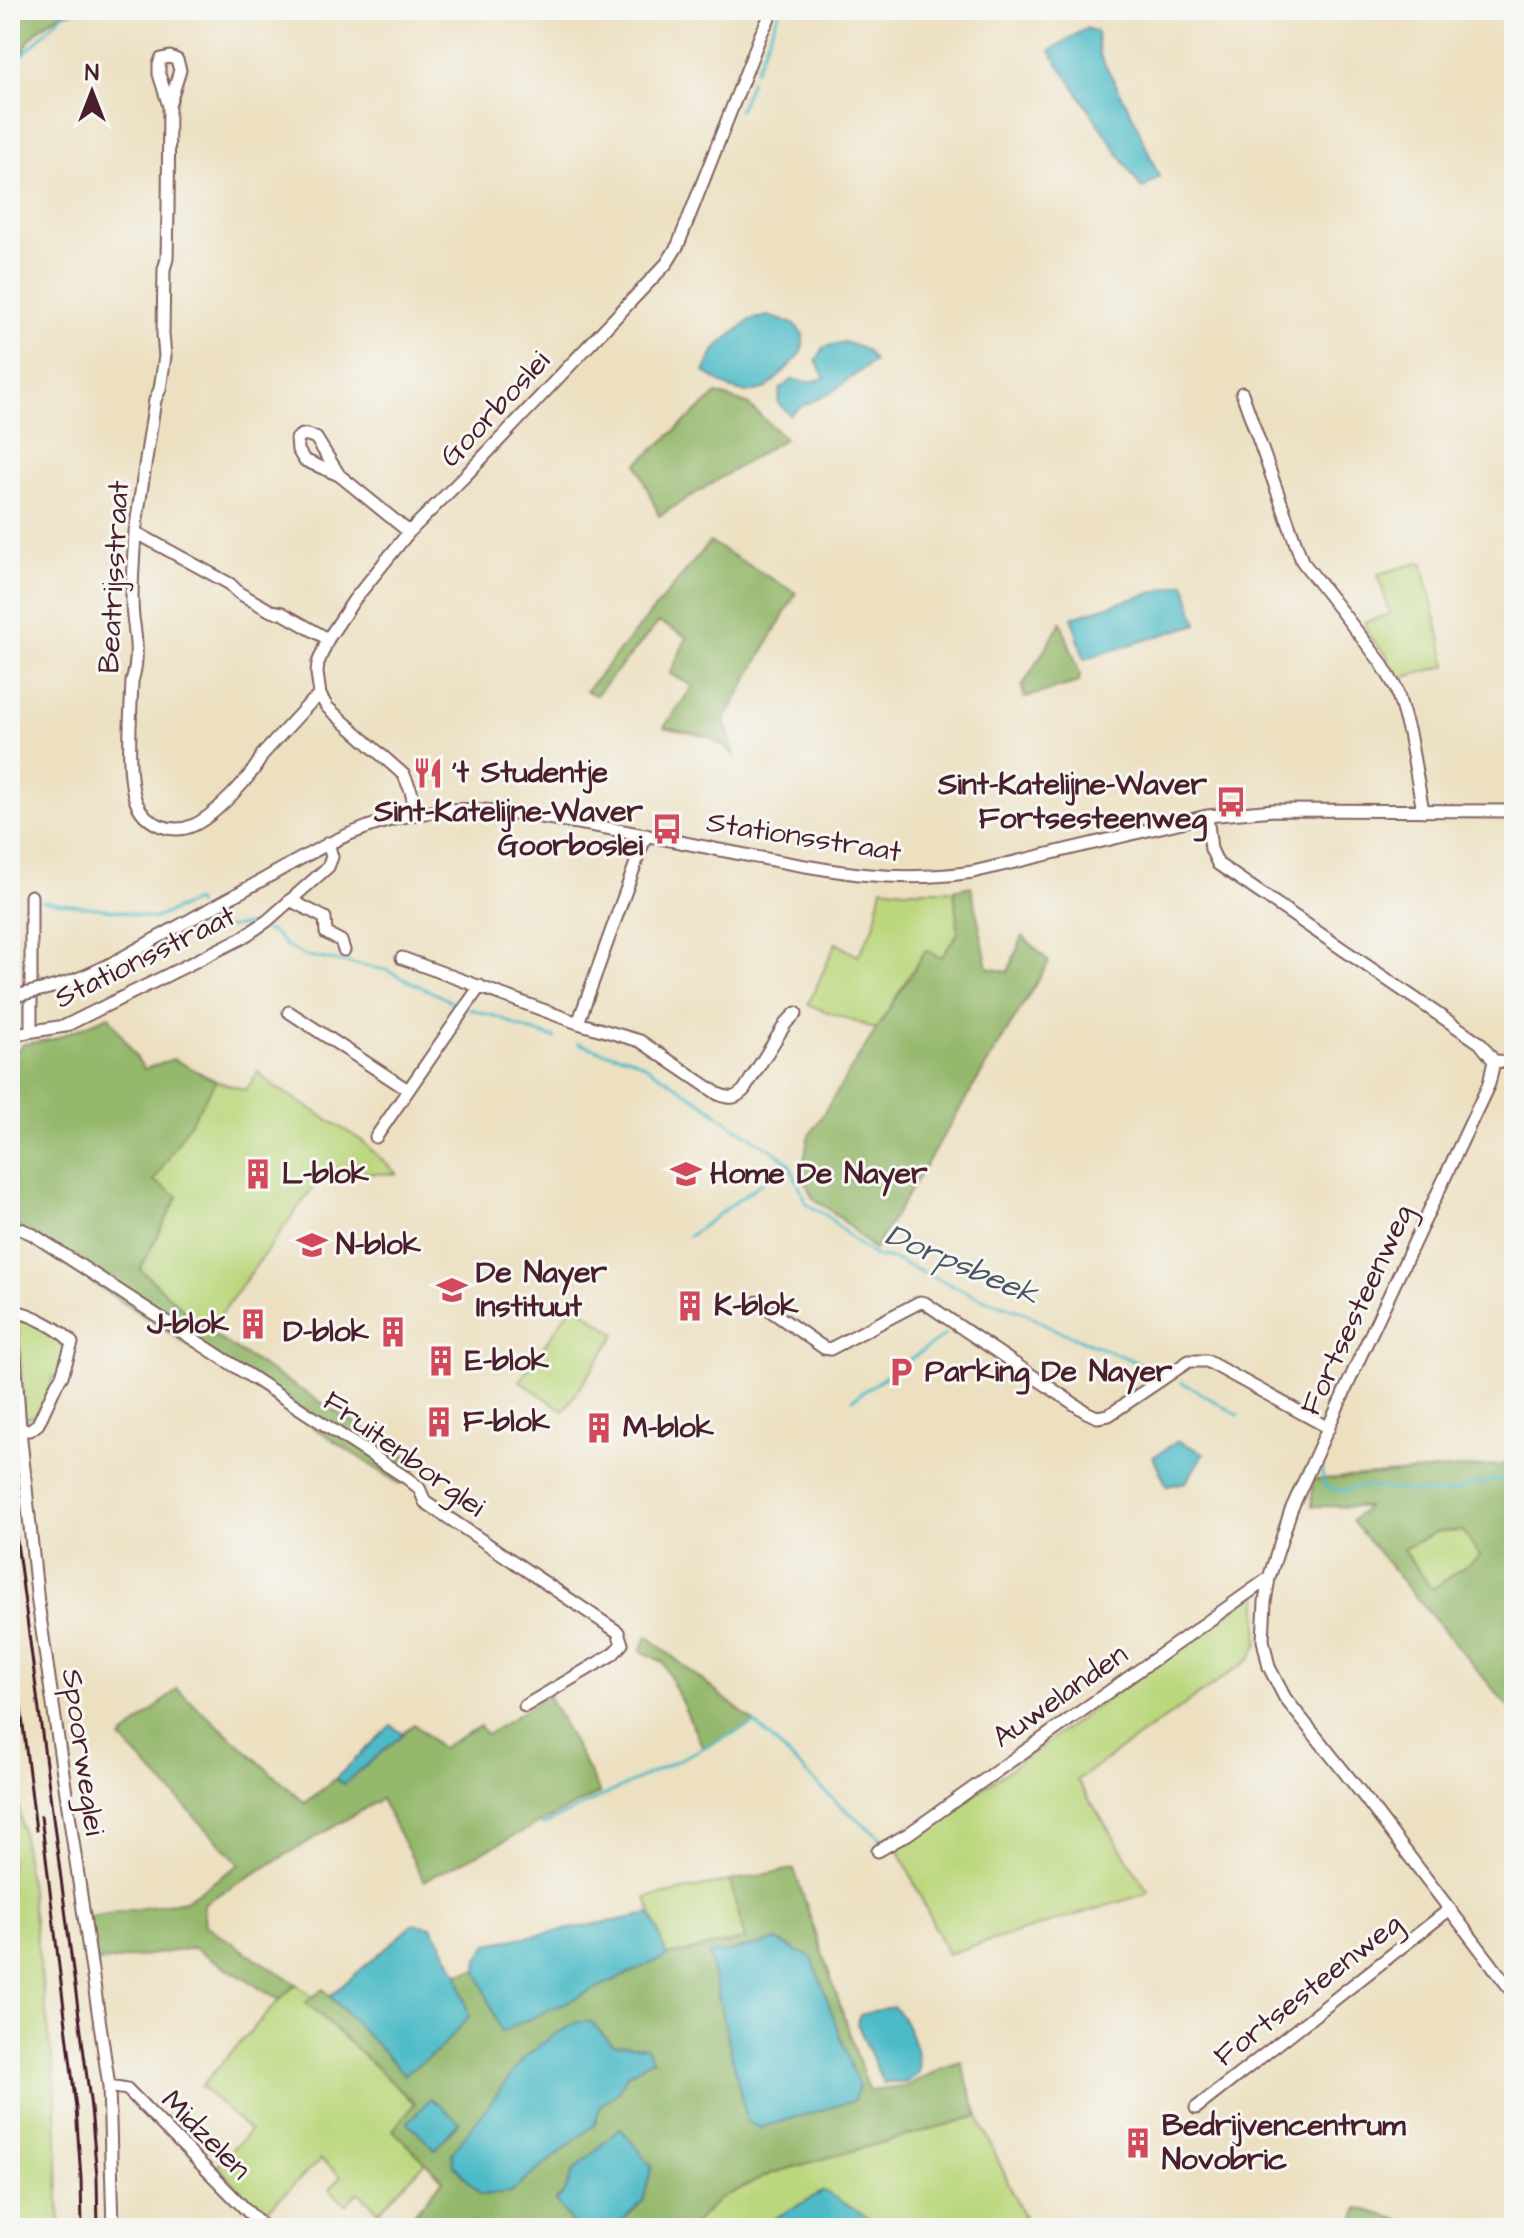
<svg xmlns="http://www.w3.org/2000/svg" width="1524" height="2238" font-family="'Architects Daughter',sans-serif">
  <rect width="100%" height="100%" fill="#f6f6f2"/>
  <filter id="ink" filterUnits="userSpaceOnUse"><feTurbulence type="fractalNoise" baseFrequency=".0125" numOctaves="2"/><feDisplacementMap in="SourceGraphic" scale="16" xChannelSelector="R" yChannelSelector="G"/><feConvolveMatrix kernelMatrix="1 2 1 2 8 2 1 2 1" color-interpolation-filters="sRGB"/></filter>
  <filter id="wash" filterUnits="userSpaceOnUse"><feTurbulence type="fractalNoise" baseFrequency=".006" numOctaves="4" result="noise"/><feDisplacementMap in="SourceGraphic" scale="32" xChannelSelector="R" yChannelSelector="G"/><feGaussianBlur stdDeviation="1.8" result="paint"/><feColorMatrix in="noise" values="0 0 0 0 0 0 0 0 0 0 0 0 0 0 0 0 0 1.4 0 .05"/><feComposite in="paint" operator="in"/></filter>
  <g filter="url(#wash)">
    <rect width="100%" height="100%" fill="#ece0c1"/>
    <!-- green -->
    <path fill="#bbd77d" stroke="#827b54" stroke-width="2" d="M1422,562l25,104 -51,13 -10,-25 -19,-19 -2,-13 25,-8 -12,-40z
      M882,887l22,3h50l5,42 -18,26 -16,-7 -49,78 -68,-24 28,-62 22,13 16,-30z
      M258,1072l14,13 89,55 36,34 -73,-2 -116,160 -68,-63 38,-72 -24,-15 46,-101h16l30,9z
      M573,1304l43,30 -52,77 -44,-30z
      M27,1319c13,9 32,13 40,28l-9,28 -5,3 -9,26 -5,4 -3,8 -8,1 -4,6 -6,-101z
      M1463,1531l18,25 -49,34 -29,-41 33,-17z
      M1258,1591v52l-8,16 -173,121 72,113 -202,61 -50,-108 25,-14z
      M10,1738l45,343 5,147h-50z
      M730,1881l15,58 -78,17 -21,-58z
      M296,1984l17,13 -6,6 108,101 -21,26 32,32 -47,49 -21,-19 -12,13 -16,-16 11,-13 -20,-17 -59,56 -45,-50 33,-34 -49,-45 78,-86z
      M978,2116l51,112h-147l-1,-2 -95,-13 -29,15h-67l29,-29 53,-26z"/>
    <!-- forest -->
    <path fill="#94b86c" stroke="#6f6c4c" stroke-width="2" fill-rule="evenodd" d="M19,10h49c-15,8 -43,26 -44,44h-6z
      M717,394l30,10 38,34 -126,78 -22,-52z
      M710,542l86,51 -72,128 11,34 -25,-18 -46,-10 29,-41 -23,-12 17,-37 -28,-15 -63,73 -10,-4z
      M1061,622l19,52 -1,8 -55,16 -2,-11z
      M971,886l17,82 20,4 15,-36 26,26 -175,288 -36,-34 -26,-19 -10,-24 6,-35 118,-188 15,8 17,-25 -4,-43z
      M109,1016l35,53 29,-10 43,22 -62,100 24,15 -38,73 68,63 212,132 -19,21 -376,-247 -12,-23 2,-163 9,-8 30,-5z
      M1514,1459v255l-162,-193 15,-14 -55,-1 1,-26 198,-16zM1463,1531l17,25 -48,33 -29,-40 33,-17z
      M647,1636l108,87 -52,25 -40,-86 -22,-11z
      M177,1689l128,114 30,-24 9,5 70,-60 27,24 39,-22 7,9 61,-40 52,98 -176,88 -43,-82 -178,105 2,21 91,59 -17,16 -85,-52 -98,15 -7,-46 96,-16 55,-37 -119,-125z
      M794,1869l75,222 35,-4 41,-20 16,-5 17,54 -206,57 -53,26 -29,29h-76l29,-27 -69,-31 -9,22 -9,8 19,28h-99l-4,-6 -6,6h-42l-13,-11 32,-37 -50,-50 22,-27 -109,-101 17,-13 82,85 64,-57 -11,-43 19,-4 24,61 166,-75 78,-17 -15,-58zM777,1940l82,147 -6,14 -93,27 -20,-180 22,-3zM613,2045l33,2 6,13 -25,14 -8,17 -19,15 -5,18 -84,68 -30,3z
      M1359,2208l67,20h-76z"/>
    <!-- water -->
    <path fill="#4dbbc7" stroke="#4c6d79" stroke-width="2" d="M1086,28l11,4 2,22 34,62 26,61 -17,12 -92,-138z
      M768,316l26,8 9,10v11l-3,10 -33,33 -20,5 -15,-4 -28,-17 12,-24 34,-28z
      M844,342l22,8 8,11 -45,33 -27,12 -12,9 -12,-12 2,-14 12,-9 17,2 16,-4 -9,-17 8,-14z
      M1185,583l12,41 -113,35 -12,-42z
      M1178,1441l26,12 -18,29 -19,4 -14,-29z
      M391,1725l12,9 -59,50 -9,-5z
      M651,1914l16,42 -166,76 -24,-62 1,-11 10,-15z
      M414,1924l18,3 26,47 11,43 -31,34 -34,23 -74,-78z
      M776,1940l36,18 47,129 -6,14 -94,27 -12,-6 -38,-167c23,-5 46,-7 67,-15z
      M893,2006c15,16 26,43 26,66l-14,11h-22l-26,-60 3,-8z
      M578,2022h13l22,23 34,2 5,13 -25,14 -8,17 -19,15 -5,18 -84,68 -30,3 -28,-31 -1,-11 73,-96 27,-21z
      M431,2098l28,24 -24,27 -27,-27z
      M620,2128l32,38 -9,35 -29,27h-39l-19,-27 9,-9 9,-22z
      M824,2191l57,35 1,2h-125z"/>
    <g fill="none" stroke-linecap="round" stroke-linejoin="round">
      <!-- stream -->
      <path stroke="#4dbbc7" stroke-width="3" d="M24,54l38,-39 15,-5
        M755,71l25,-61
        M739,111l12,-30
        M42,901l77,10 34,8 42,-18 2,4
        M207,922l4,8 36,-5
        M264,930l10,3 12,13 17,9 83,15 71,34
        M470,1009l31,9 20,10 34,10
        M578,1043l25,9 25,5 15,7 67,44 22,17 40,25 17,13 18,41 20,12 32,29 18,12 16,2 87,39 47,16 27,15 100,40
        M689,1236l100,-73
        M1182,1382l56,33
        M853,1399l92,-64
        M1321,1468l3,17 15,6 25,-4 78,7 55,-15 15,1 2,-4
        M543,1825l212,-102 80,78 51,41"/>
    </g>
  </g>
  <g filter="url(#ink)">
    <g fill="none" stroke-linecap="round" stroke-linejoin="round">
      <!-- minor casing -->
      <g stroke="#836360" stroke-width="15">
        <path id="minor" d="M169,106l-10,-32v-9l2,-6 9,-2 7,3 3,10 -11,36 -1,103 -1,50 -3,10 -1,65 2,22 -5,33 -5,11 -20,132c-1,26 -5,59 -2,85 3,21 6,43 -1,64 -1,32 -7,95 5,123 10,21 36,31 57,21 20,-9 60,-50 68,-70l47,-51 11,-9
          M1242,393l60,168 78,100 16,27 13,45 14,78
          M339,475l-23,-37c-7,-3 -14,-6 -19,1l1,11 6,10 35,15 70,57
          M135,532l95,52 9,9 32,18 11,2 46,26
          M416,814l-5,-23 -7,-16 -77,-68 -7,-12 -3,-22 1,-10 10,-24 26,-39 55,-68 57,-57 201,-212 11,-18 83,-211 12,-24
          M1207,816l4,33 7,15 262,179 14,18 -5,23 -128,271 -70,155 -22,68 -4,24 -2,38 6,27 16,31 77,96 152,200
          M31,896v135
          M290,900l35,18 1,15 15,8 3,9
          M402,958l176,65 62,18 78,53c12,5 17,5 26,-4l42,-67 10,-10
          M45,989c40,-9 74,-29 110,-50 37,-20 74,-41 111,-61 59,-34 104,-60 173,-67 43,-5 85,4 127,10 62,10 123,23 185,35 79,15 140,28 222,16l234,-56 67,-6 240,1
          M289,1012l119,78
          M578,1023l68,-188
          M10,1040l11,-7 44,-7 177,-88 25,-17 61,-54 4,-10 -4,-14
          M1494,1061l20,1
          M376,1137l104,-151
          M10,1229h11l11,5 376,245 11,9 6,14 193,130 4,12 -9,10 -88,52
          M10,1281l10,149 18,173 71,483 4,142
          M758,1302l66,46 6,1 90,-47 5,1 161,109 11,5 12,-2 80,-54h18l122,67
          M12,1311c16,1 51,19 60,32l-10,33 -5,7 -19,41 -8,6h-10
          M878,1851l30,-17 361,-256
          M109,2086l18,3 137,139
          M1196,2108l254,-199"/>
      </g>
      <!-- minor -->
      <use href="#minor" stroke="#fff" stroke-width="11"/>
      <!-- rail -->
      <path stroke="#4a1f2b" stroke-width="3" d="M10,1489l81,619 6,69 1,51
        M10,1620l26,210
        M41,1816l35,292 5,70 1,50"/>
      <!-- minor-bridge casing -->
      <g stroke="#836360" stroke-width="15" stroke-linecap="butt">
        <path id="minor-bridge" d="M10,997l35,-8"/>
      </g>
      <!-- minor-bridge -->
      <use href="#minor-bridge" stroke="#fff" stroke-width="11"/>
    </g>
  </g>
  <!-- icons -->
  <defs>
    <g id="restaurant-bare" transform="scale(2.4)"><path d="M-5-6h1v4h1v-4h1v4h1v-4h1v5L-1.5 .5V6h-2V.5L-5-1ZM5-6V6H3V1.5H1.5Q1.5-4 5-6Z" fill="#d1495b" stroke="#f6f6f2" stroke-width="2.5" paint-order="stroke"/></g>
    <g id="bus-bare" transform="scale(2.4)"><path d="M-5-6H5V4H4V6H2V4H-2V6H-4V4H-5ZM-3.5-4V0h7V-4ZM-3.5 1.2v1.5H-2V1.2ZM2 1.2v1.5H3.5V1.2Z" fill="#d1495b" stroke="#f6f6f2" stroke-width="2.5" paint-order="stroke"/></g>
    <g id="building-bare" transform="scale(2.4)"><path d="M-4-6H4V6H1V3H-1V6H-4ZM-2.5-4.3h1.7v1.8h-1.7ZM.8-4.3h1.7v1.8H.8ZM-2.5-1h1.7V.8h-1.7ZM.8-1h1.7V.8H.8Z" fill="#d1495b" stroke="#f6f6f2" stroke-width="2.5" paint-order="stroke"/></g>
    <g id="university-bare" transform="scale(2.4)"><path d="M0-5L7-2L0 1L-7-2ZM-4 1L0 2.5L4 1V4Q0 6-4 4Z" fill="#d1495b" stroke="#f6f6f2" stroke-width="2.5" paint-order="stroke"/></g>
    <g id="parking-bare" transform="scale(2.4)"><path d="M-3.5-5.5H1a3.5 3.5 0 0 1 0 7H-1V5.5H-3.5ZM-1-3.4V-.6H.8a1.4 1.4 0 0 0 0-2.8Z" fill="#d1495b" stroke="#f6f6f2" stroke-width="2.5" paint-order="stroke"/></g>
  </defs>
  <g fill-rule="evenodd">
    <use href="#restaurant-bare" x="428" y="773"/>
    <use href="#bus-bare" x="1231" y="802"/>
    <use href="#bus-bare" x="667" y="829"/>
    <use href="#building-bare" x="258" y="1174"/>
    <use href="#university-bare" x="686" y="1174"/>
    <use href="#university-bare" x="312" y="1245"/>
    <use href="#university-bare" x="452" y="1290"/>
    <use href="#building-bare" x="690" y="1306"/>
    <use href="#building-bare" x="253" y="1324"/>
    <use href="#building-bare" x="393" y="1332"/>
    <use href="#building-bare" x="441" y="1361"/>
    <use href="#parking-bare" x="901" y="1372"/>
    <use href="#building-bare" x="439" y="1422"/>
    <use href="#building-bare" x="599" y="1428"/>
    <use href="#building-bare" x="1138" y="2143"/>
  </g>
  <g text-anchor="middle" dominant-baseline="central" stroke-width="6" stroke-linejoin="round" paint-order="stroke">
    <!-- street labels -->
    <g font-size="30" fill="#4a1f2b" stroke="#f6f6f2">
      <text transform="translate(495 409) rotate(-47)">Goorboslei</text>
      <text transform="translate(114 577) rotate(-87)">Beatrijsstraat</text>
      <text transform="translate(804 837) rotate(9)">Stationsstraat</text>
      <text transform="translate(145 957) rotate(-26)">Stationsstraat</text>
      <text transform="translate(1357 1310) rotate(-65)">Fortsesteenweg</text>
      <text transform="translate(404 1454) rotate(36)">Fruitenborglei</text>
      <text transform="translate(1060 1696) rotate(-35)">Auwelanden</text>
      <text transform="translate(83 1752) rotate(82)">Spoorweglei</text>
      <text transform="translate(1308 1990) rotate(-38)">Fortsesteenweg</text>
      <text transform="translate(206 2135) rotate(45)">Midzelen</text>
    </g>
    <!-- poi labels -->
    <g font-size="30" font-weight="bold" fill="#4a1f2b" stroke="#f6f6f2" text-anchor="start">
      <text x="452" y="773">'t Studentje</text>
      <text x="1207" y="785" text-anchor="end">Sint-Katelijne-Waver<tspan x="1207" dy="34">Fortsesteenweg</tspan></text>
      <text x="643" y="812" text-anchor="end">Sint-Katelijne-Waver<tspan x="643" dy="34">Goorboslei</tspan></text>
      <text x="282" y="1174">L-blok</text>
      <text x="710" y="1174">Home De Nayer</text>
      <text x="336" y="1245">N-blok</text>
      <text x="476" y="1273">De Nayer<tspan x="476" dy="34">Instituut</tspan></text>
      <text x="714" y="1306">K-blok</text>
      <text x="229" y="1324" text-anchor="end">J-blok</text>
      <text x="369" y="1332" text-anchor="end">D-blok</text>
      <text x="465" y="1361">E-blok</text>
      <text x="925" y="1372">Parking De Nayer</text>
      <text x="463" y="1422">F-blok</text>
      <text x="623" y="1428">M-blok</text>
      <text x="1162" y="2126">Bedrijvencentrum<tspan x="1162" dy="34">Novobric</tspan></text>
    </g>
    <!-- water labels -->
    <g font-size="32" font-style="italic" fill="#4b5662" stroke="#f6f6f2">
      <text transform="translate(962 1265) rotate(23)">Dorpsbeek</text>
    </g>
  </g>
  <!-- margin -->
  <rect width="1524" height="2238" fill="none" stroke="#f6f6f2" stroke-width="40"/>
  <!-- north arrow -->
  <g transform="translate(92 92)" stroke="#f6f6f2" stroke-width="6" paint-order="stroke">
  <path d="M0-6L14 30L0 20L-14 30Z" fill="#4a1f2b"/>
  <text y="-12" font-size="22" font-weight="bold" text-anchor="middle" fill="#4a1f2b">N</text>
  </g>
</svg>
